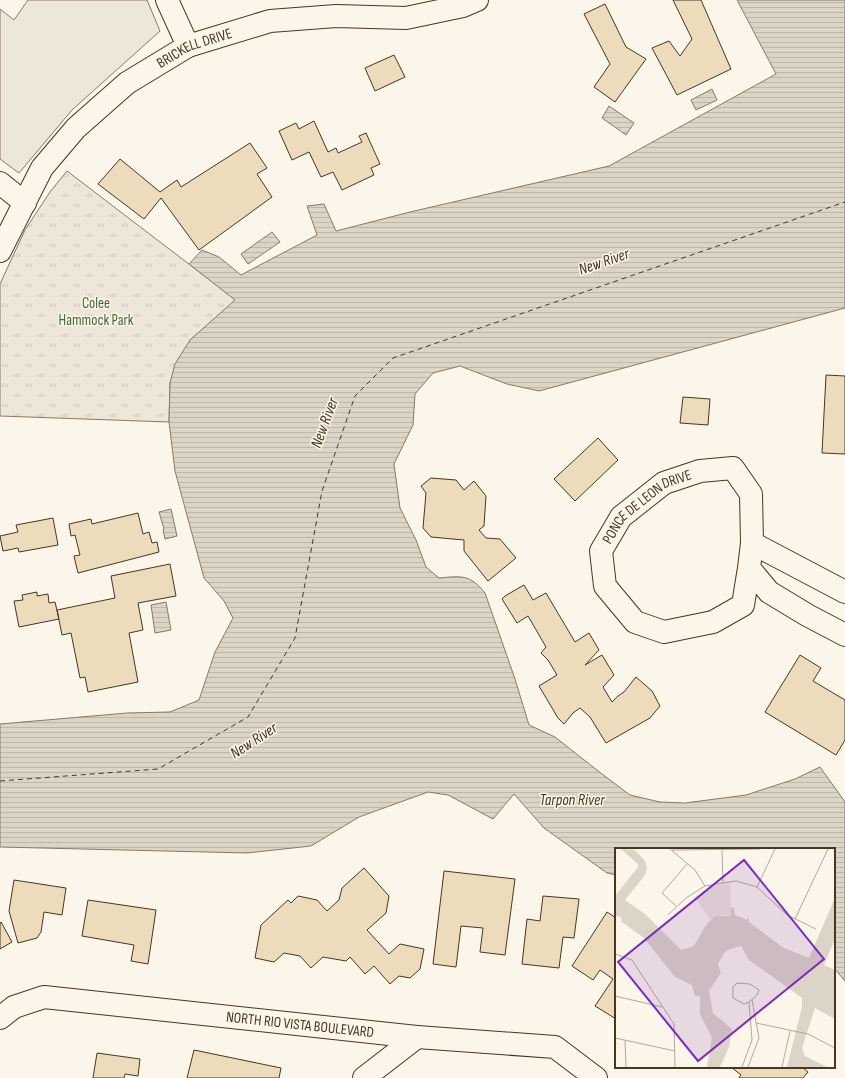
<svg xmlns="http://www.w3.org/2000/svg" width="845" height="1078" font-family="'Sofia Sans Condensed',sans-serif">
  <defs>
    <pattern id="park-tufts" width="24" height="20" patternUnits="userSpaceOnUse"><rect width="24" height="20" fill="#ede6d9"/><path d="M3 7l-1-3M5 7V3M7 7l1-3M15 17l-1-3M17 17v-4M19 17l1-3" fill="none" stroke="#cdc6ba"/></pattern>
    <pattern id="water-rules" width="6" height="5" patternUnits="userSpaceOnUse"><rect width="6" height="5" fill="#dcd4c6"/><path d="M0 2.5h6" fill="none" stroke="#beb7aa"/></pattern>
  </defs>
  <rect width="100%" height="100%" fill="#fbf6e9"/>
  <!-- park -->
  <path fill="url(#park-tufts)" stroke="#887966" d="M67,171l169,129 -46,40 -20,43 -1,39 -169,-6v-132l25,-54 25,-38z"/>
  <!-- parking -->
  <path fill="#ede7d9" stroke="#887966" d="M28,0h119l13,31 -88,79 -53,63 -19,-14v-150l14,11z"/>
  <!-- water -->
  <path fill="url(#water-rules)" stroke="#887966" d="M737,0h108v308l-306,83 -32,-7 -47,-18 -27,7 -18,21 -2,31 -19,39 6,44 16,32 10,27 13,11c22,-2 31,-4 46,15l30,86 14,46 26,12 47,37 28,21 30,7 25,1 61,-8 49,-16 25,-12 25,35v179l-11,-13v-119h-218v26l-9,-2 -63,-45 -30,-34 -21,25 -45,-24 -20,-3 -69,25 -48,29 -64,7 -247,-6v-123l127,-11 43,-1 29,-12 16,-48 18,-34 -9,-17 -20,-23 -29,-107 -6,-49 1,-39 5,-19 15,-24 45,-40 -46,-36 13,-14 17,7 22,18 76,-40 -10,-29 17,-2 12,27 74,-19 199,-46 167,-92z
    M712,89l5,11 -21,10 -5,-10z
    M609,106l25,17 -8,12 -24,-17z
    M272,232l8,10 -32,22 -7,-10z
    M171,509l6,27 -12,3 -2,-9 1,-1 -5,-17z
    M166,602l5,28 -16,3 -4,-28z"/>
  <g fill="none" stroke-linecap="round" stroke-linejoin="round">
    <!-- ferry -->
    <path stroke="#4a3520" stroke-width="1" stroke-dasharray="5 4" stroke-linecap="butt" d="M0,781l158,-12 90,-52 47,-79 27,-147 33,-95 38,-38 452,-156"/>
  </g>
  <!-- building -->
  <path fill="#ecdcbc" stroke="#4a3520" d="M673,0h28l30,69 -54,26 -25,-47 17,-7 11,15 12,-17z
    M605,4l21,43 20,12 -31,43 -21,-15 16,-23 -26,-50z
    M394,55l11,22 -30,14 -10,-23z
    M314,121l14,31 8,-4 2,5 24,-11 -3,-6 7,-3 14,31 -9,4 3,7 -32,15 -9,-18 -12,5 -12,-25 -17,8 -13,-29 17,-8 3,6z
    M250,143l17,25 -10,6 15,23 -73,53 -38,-52 -17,21 -46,-35 22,-25 40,33 17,-12 4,7z
    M826,375l19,1v78l-23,-1z
    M683,397l27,2 -2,26 -28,-2z
    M598,438l20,22 -43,41 -21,-22z
    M431,478l25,2 8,10 10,-9 12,15 -2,30 -5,4 7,8 14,1 16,19 -28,23 -24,-30v-11l-33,-3 -8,-9 3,-35 -5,-7z
    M138,513l5,21 6,-2 3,11 5,-1 2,10 -81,21 -4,-17 6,-1 -5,-20 -4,1 -2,-12 22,-5 1,5z
    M53,518l5,27 -39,7 -1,-4 -15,3 -3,-15 18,-4 -2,-7z
    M170,564l6,32 -38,7 5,27 -14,3 9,49 -50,10 -3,-15 -5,1 -9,-45 -9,2 -5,-25 58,-12 -4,-22z
    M524,585l9,15 13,-7 29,49 14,-9 10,17 -14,15 17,-10 12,20 -11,12 9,15 6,-6 6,-4 12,-15 16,14 8,15 -10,12 -44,25 -16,-26 -10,-9 -7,5 -9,11 -6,-6 -19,-32 18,-11 -9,-15 -7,-7 5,-6 -18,-31 -11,7 -15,-24 3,-3z
    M37,592v4l11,-2 1,9 6,-1 4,17 -40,8 -5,-26 9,-1 -1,-5z
    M800,655l21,13 -8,13 32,19v40l-9,15 -71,-43z
    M364,868l25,28 -3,17 -19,17 22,24 11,-10 24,5 -4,20 -10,9 -11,-2 -9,8 -16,-18 -9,8 -15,-17 -4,4 -23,-4 -12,11 -11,-12 -16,-3 -10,9 -19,-4 6,-33 27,-25 3,3 7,-7 19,4 10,11 12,-11 3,-12z
    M444,871l71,8 -10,76 -25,-3 3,-24 -22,-2 -5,41 -23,-3z
    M14,880l52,8 -4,27 -18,-3 -3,20 -4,6 -19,5 -9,-32z
    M543,896l36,3 -5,39 -11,-1 -4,31 -37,-4 5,-45 13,2z
    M88,900l68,10 -8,54 -17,-3 3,-16 -52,-9z
    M607,912l9,6 -1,14h1v87l-21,-13 18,-27 -13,-9 -7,10 -21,-14z
    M1,922l11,20 -12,7v-26z
    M194,1050l87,18 -2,10h-92z
    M97,1053l43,6 -2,17 -13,-2 -1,4h-31z
    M731,1067h71l6,5 -5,6h-64l2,-3z"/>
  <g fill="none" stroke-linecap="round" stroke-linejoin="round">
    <!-- minor casing -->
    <g stroke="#4a3520" stroke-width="24">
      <g id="minor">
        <path d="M167,0l21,46"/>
        <path d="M0,183l25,20"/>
        <path id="s1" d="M0,251l42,-83 34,-40 51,-45 61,-37 82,-25 66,-5 70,2 57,-12 14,-6"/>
        <path d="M752,543l93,49"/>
        <path id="s2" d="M749,568l-6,37 -30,17 -49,10 -29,-10 -30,-36 -4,-35 20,-34 43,-34 36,-12 33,-3 18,26 1,49 -3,25 20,24 38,23 38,20"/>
        <path id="s3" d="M0,1018l14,-11 30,-10 373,40 138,10 41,31"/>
        <path d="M364,1078l53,-41"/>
      </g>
    </g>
    <!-- minor -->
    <use href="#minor" stroke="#fbf6e9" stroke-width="22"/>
  </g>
  <g text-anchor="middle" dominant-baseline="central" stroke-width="3" stroke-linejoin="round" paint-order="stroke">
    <!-- street labels -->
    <g font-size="15" fill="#4a3520" stroke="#fbf6e9">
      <text stroke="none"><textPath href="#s1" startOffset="290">BRICKELL DRIVE</textPath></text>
      <text stroke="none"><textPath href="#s2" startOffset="301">PONCE DE LEON DRIVE</textPath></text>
      <text stroke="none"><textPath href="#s3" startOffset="307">NORTH RIO VISTA BOULEVARD</textPath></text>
    </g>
    <!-- park labels -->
    <g font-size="15" fill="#436837" stroke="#fbf6e9">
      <text x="96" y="303">Colee<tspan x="96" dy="17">Hammock Park</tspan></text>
    </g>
    <!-- water labels -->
    <g font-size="16" font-style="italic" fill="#4a3520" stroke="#fbf6e9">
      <text transform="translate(604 262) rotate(-19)">New River</text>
      <text transform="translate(325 423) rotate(-70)">New River</text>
      <text transform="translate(254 741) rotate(-33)">New River</text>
      <text x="572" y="800">Tarpon River</text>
    </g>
  </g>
  <!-- overview -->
  <g transform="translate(615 848)">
    <rect width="220" height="220" fill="#fbf6e9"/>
    <path d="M115,36l1,32 -9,-1 -11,5 -17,-23 17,-10z" fill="#ede6d9"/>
    <path d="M6,1l14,1 10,11 2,7 -2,7 -20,25 20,14 36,36 13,-4 12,-21 9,-9h16v-9l3,1 1,7 12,5 2,-4v6l33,25 27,11 26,-60v41l-11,26 11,5v49l-20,-11 -13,40 3,8 22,11h-40l15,-60v-9l-53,-38 -8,-14 -14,4 -4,5 -5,9 3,9 -12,18 4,22 19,16 -3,18 -9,20h-13l5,-29 -12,-24v-18h-5l-3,-11 -17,-8 -31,-39 -22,-16 -1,-5 -6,-1v-20l23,-29v-3z" fill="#dcd4c6"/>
    <path fill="none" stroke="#dcd4c6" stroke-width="2" d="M0,56l16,8 38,40 15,5 13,-2 34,-16 8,1 76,47 20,6"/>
    <path fill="none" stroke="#b4a999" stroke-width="1" d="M55,1l25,21 10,16M107,1l1,34M57,2l88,-1M142,39l18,-38M61,58l-14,-13 25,-29M53,67l18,-17 19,-12 31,-5 21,6 30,28 29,14M180,71l33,-70M0,106l17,6 42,64 1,43M0,148l47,11M141,175l52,11 27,14M0,190l60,13M10,193l1,26M127,219l10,-27 -3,-38 8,-7 2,-5 -9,-6 -13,-1 -4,4v11l11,6 5,-2M133,219l11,-29 -7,-38M167,219l8,-36"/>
    <path fill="#7b2cbf" fill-opacity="0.15" stroke="#7b2cbf" stroke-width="2" d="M129,12l80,99 -126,102 -80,-99z"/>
    <rect width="220" height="220" fill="none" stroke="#4a3520" stroke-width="2"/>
  </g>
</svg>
